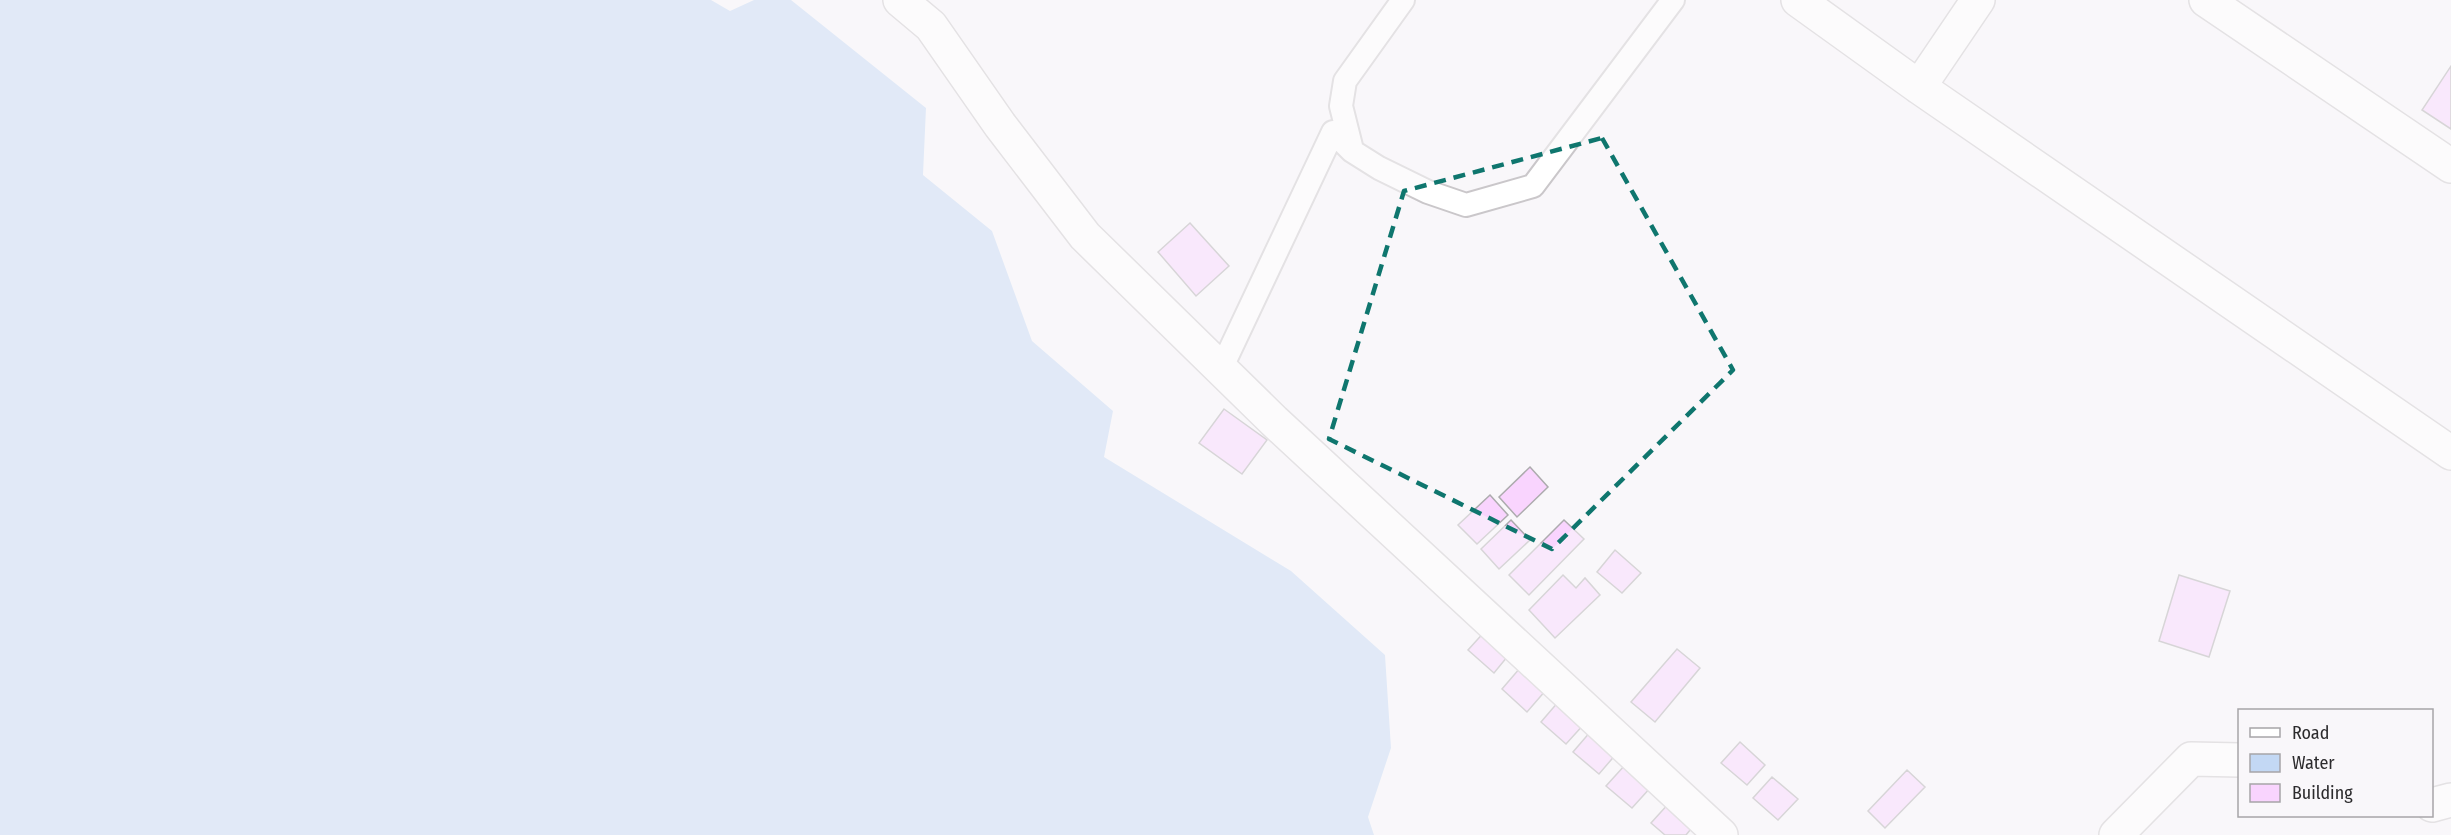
<svg xmlns="http://www.w3.org/2000/svg" width="2451" height="835" font-family="'Fira Sans Condensed',sans-serif">
  <rect width="100%" height="100%" fill="#f9f7fa"/>
  <!-- water -->
  <path fill="#c3d8f4" d="M0,0h711l19,11 24,-11h37l135,108 -3,67 69,56 40,110 81,70 -9,46 187,114 94,84 6,93 -23,69 6,18h-1374z"/>
  <!-- building -->
  <path fill="#f9d4fe" stroke="#adabae" stroke-width="1.5" d="M2451,66v63l-29,-19z
    M1190,223l39,43 -33,30 -38,-44z
    M1224,409l43,31 -25,34 -43,-31z
    M1530,467l18,20 -31,30 -18,-20z
    M1490,495l18,20 -31,29 -19,-19z
    M1511,520l19,20 -31,29 -18,-20z
    M1564,520l20,19 -55,56 -20,-20z
    M1615,550l26,23 -19,20 -25,-21z
    M1563,575l13,13 9,-10 15,17 -45,43 -26,-28z
    M2179,575l51,16 -21,66 -50,-16z
    M1487,629l25,22 -18,22 -26,-23z
    M1677,649l23,19 -45,54 -24,-20z
    M1520,668l26,22 -19,22 -25,-23z
    M1559,701l26,22 -19,21 -25,-22z
    M1591,731l26,22 -18,21 -26,-22z
    M1740,742l25,23 -18,20 -26,-22z
    M1625,765l26,22 -19,21 -26,-22z
    M1907,770l18,17 -40,41 -17,-17z
    M1772,777l26,22 -20,21 -25,-22z
    M1670,802l25,22 -9,11h-21l-14,-12z"/>
  <g fill="none" stroke-linecap="round" stroke-linejoin="round">
    <!-- service casing -->
    <g stroke="#cac7ca" stroke-width="26">
      <path id="service" d="M1352,150l-11,-44 4,-25 58,-81
        M1221,369l112,-237 19,19 27,17 49,24 38,13 67,-19 140,-186"/>
    </g>
    <!-- minor casing -->
    <g stroke="#cac7ca" stroke-width="36">
      <path id="minor" d="M1798,0l121,87 532,366
        M2206,0l245,166
        M1919,87l59,-87
        M2432,805l19,-5
        M2116,835l75,-76 49,1"/>
    </g>
    <!-- tertiary casing -->
    <g stroke="#cac7ca" stroke-width="36">
      <path id="tertiary" d="M900,0l31,26 69,99 85,111 189,185 447,414"/>
    </g>
    <!-- service -->
    <use href="#service" stroke="#fff" stroke-width="22"/>
    <!-- minor -->
    <use href="#minor" stroke="#fff" stroke-width="33"/>
    <!-- tertiary -->
    <use href="#tertiary" stroke="#fff" stroke-width="33"/>
  </g>
  <!-- marked area -->
  <path d="M0 0H2451V835H0ZM1602,138l131,232 -181,179 -223,-110 75,-248z" fill="#f9f7fa" fill-opacity=".55" fill-rule="evenodd"/>
  <path fill="none" stroke="#0f766e" stroke-width="4.5" stroke-dasharray="12 8" stroke-linejoin="round" d="M1602,138l131,232 -181,179 -223,-110 75,-248z"/>
  <!-- legend -->
  <rect x="2238" y="709" width="195" height="108" fill="#f9f7fa" stroke="#a7a5a8" stroke-width="1.5"/>
  <rect x="2250" y="728" width="30" height="9" fill="#ffffff" stroke="#a7a5a8" stroke-width="1.5"/>
  <text x="2292" y="739" font-size="18" fill="#2c2b2d">Road</text>
  <rect x="2250" y="754" width="30" height="18" fill="#c3d8f4" stroke="#a7a5a8" stroke-width="1.5"/>
  <text x="2292" y="769" font-size="18" fill="#2c2b2d">Water</text>
  <rect x="2250" y="784" width="30" height="18" fill="#f9d4fe" stroke="#a7a5a8" stroke-width="1.5"/>
  <text x="2292" y="799" font-size="18" fill="#2c2b2d">Building</text>
</svg>
